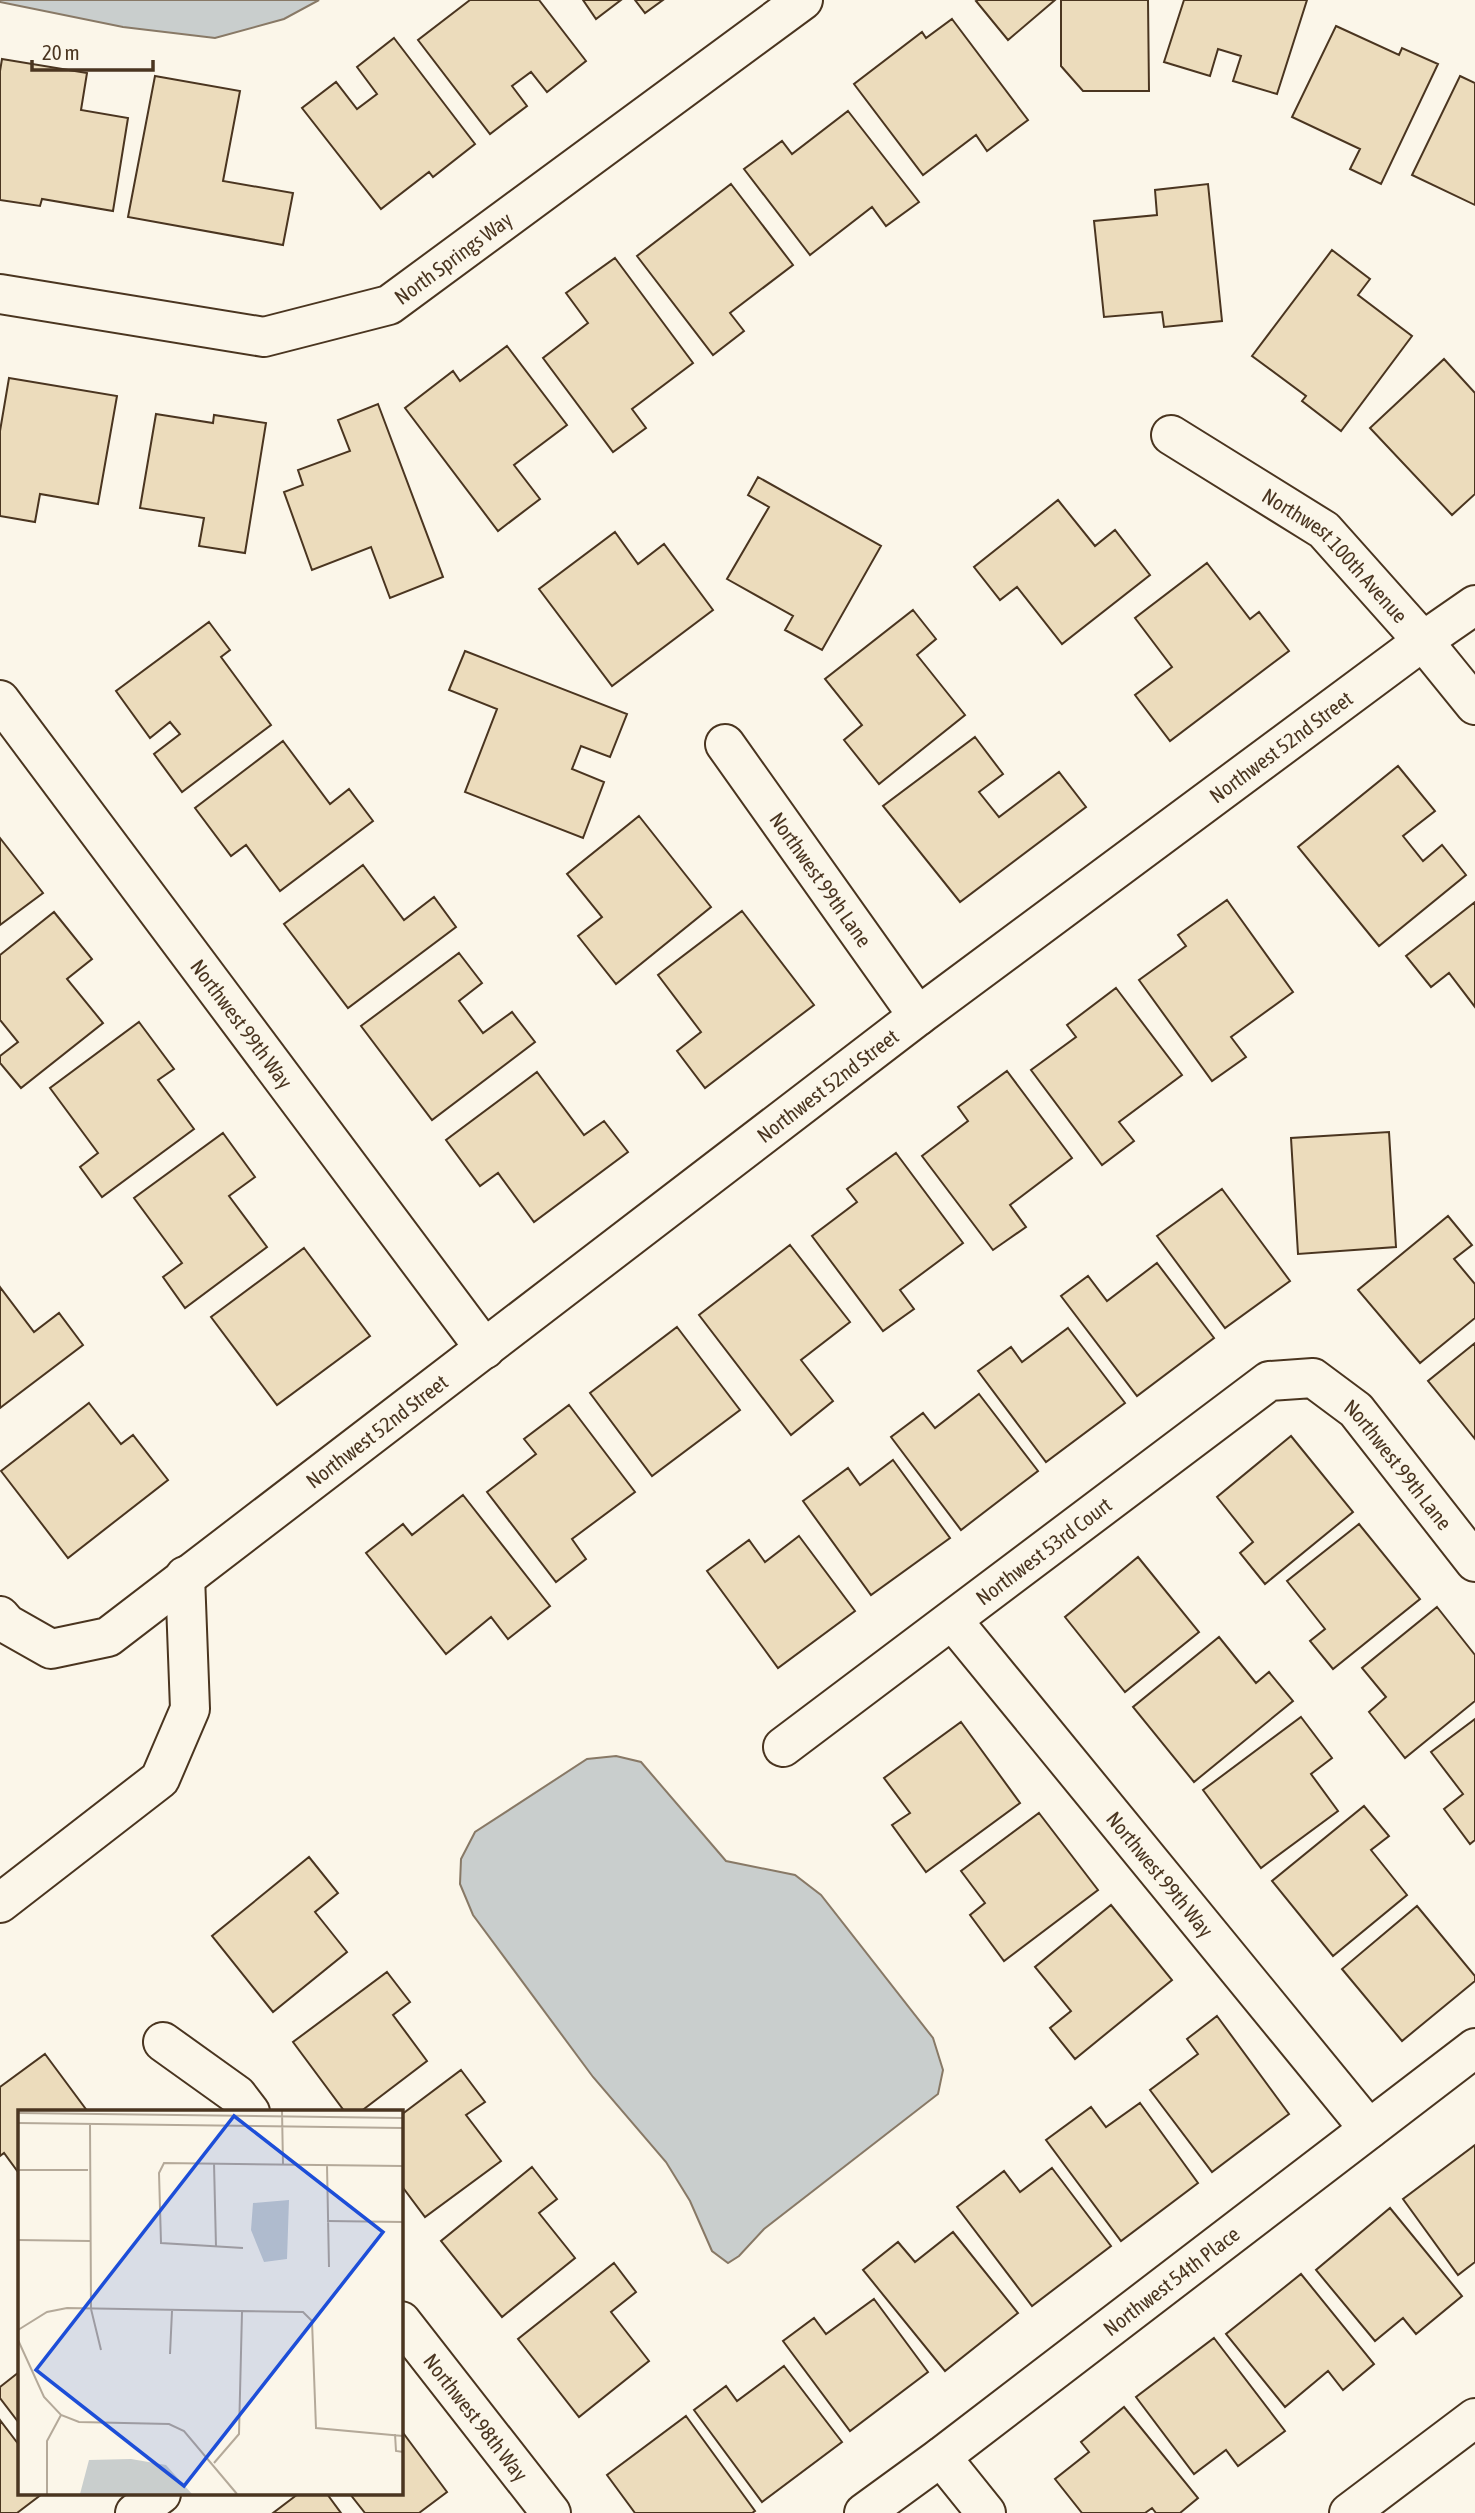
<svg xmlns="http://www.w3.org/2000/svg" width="1475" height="2513" font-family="'Asap Condensed',sans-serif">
  <rect width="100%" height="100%" fill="#fbf6e9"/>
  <!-- water -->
  <path fill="#c9cecd" stroke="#887966" stroke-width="2" d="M0,0h319l-35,19 -69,19 -92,-11 -123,-25z
    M616,1756l25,6 85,99 69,14 26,20 112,143 10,32 -5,24 -174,135 -25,27 -11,7 -16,-12 -22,-50 -24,-39 -73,-85 -120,-162 -13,-31 1,-25 14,-27 112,-73z"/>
  <!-- building -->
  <path fill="#ecdcbc" stroke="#4a3520" stroke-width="2" d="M470,0h69l47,61 -39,31 -16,-20 -19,14 15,20 -37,28 -72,-94z
    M583,0h38l-25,19z
    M635,0h28l-18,13z
    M978,0h77l-47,40 -32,-39z
    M1061,0h87l1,91h-66l-22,-25z
    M1184,0h123l-30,94 -44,-13 8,-25 -23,-7 -8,27 -46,-14z
    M952,19l76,101 -41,31 -11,-16 -53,40 -69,-91 68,-52 4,6z
    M1336,26l63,29 3,-7 36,16 -57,120 -31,-15 10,-20 -68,-32z
    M394,38l81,106 -42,33 -4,-5 -48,37 -79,-101 34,-26 21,27 20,-15 -20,-27z
    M2,59l85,14 -6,37 47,8 -15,93 -71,-12 -2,7 -40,-6v-129z
    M155,76l85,15 -17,90 70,12 -10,52 -155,-28z
    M1460,76l15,7v122l-63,-30z
    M848,111l71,91 -33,24 -14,-19 -62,48 -66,-86 38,-28 10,13z
    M731,184l62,81 -63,48 14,18 -31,24 -76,-99z
    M1208,184l14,137 -58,6 -2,-15 -58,5 -10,-96 63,-6 -2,-25z
    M1332,250l38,29 -12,16 54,41 -71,95 -39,-30 4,-5 -54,-40z
    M615,258l78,105 -61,46 14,19 -33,24 -70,-94 45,-35 -22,-30z
    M507,346l60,79 -53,40 26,34 -42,32 -93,-123 48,-37 7,10z
    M1444,359l31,34v101l-23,21 -82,-87z
    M9,378l108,18 -19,108 -58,-10 -5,28 -35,-6v-85z
    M378,404l65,173 -53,21 -19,-51 -59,23 -28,-78 19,-7 -5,-15 52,-19 -12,-31z
    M156,414l57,9 1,-8 52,8 -21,130 -46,-7 5,-28 -64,-10z
    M758,477l123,69 -59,104 -37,-20 8,-14 -66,-37 42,-72 -21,-12z
    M1058,500l37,46 20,-16 35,45 -88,69 -45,-57 -17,13 -26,-33z
    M615,532l23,32 26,-20 49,66 -101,76 -73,-97z
    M1207,563l43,56 9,-7 30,39 -119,90 -35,-46 37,-28 -37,-49z
    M913,610l23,29 -19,16 48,60 -86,69 -35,-44 18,-15 -37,-46z
    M209,622l21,28 -9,7 50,68 -89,67 -28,-38 26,-20 -10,-12 -20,16 -34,-47z
    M465,651l162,63 -17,43 -29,-11 -9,23 32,13 -21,56 -118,-46 32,-83 -48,-19z
    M975,737l28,37 -24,18 20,25 60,-45 27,35 -126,95 -77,-96z
    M283,741l47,63 19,-15 24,32 -93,70 -34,-46 -15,11 -36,-48z
    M1398,766l37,45 -32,25 20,25 19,-16 24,30 -87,71 -81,-99z
    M639,816l72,91 -95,77 -38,-48 24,-19 -35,-43z
    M0,838l43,55 -43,32z
    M363,865l41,55 30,-23 22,30 -108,81 -64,-84z
    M1227,900l66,92 -62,45 15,20 -34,24 -73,-101 47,-34 -8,-11z
    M1475,902v105l-26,-34 -18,14 -25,-31z
    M742,911l72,94 -109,83 -28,-37 24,-19 -43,-57z
    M54,912l38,47 -25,20 36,44 -82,65 -21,-25v-7l18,-14 -18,-22v-65z
    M459,953l23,30 -23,18 24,32 29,-21 23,30 -103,78 -71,-94z
    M1116,988l66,87 -63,47 15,19 -32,24 -71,-95 45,-33 -9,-12z
    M139,1022l35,47 -16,11 36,49 -92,68 -22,-30 18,-14 -48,-65z
    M1007,1071l65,87 -62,47 16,22 -33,23 -71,-94 46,-35 -10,-14z
    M537,1072l47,63 20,-14 24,31 -94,70 -36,-49 -18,13 -34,-46z
    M1389,1132l7,115 -98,7 -7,-116z
    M223,1133l32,44 -26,19 38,51 -82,61 -22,-31 19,-14 -48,-65z
    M896,1153l67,90 -63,47 14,19 -31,22 -71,-95 45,-34 -10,-13z
    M1222,1189l68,92 -65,47 -68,-92z
    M1448,1216l24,29 -18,14 21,25v34l-55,45 -62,-73z
    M790,1245l60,77 -49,38 32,41 -42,34 -92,-120z
    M304,1248l66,88 -93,69 -66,-88z
    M1157,1263l57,75 -77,58 -76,-100 27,-20 19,25z
    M0,1287l34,45 25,-19 24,32 -83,63z
    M677,1327l63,83 -88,66 -62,-83z
    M1068,1328l57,75 -79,59 -68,-91 33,-24 11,15z
    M1475,1343v96l-47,-58z
    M979,1394l59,77 -77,59 -70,-93 32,-24 12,15z
    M89,1403l32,41 12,-9 35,45 -100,78 -67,-87z
    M569,1405l66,87 -63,47 14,20 -30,23 -69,-90 49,-38 -12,-15z
    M1291,1436l62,76 -88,72 -25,-31 13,-11 -36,-45z
    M893,1460l57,78 -79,57 -68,-94 45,-33 12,17z
    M463,1495l87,111 -42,33 -17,-22 -45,37 -80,-101 37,-29 9,11z
    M1359,1524l61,75 -87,70 -23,-28 15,-12 -38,-48z
    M799,1536l56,75 -77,57 -71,-97 42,-31 16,22z
    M1138,1557l61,75 -74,60 -60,-75z
    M1437,1607l38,48v46l-70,57 -36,-46 17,-15 -24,-29z
    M1219,1637l37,46 13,-11 24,29 -99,81 -61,-75z
    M1301,1717l31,41 -21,16 27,37 -77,57 -58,-78z
    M1475,1719v121l-5,4 -26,-35 19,-15 -32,-42z
    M961,1722l59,81 -94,69 -34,-47 18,-12 -26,-35z
    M1364,1806l25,30 -18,14 36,45 -74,61 -61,-75z
    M1039,1813l59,77 -94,71 -34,-46 15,-12 -24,-32z
    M309,1857l29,36 -23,19 32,40 -74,60 -61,-76z
    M1111,1905l61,75 -97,79 -25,-31 21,-17 -36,-44z
    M1417,1906l58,70v5l-73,60 -60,-72z
    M387,1972l23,30 -17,13 34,46 -67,51h-15l-52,-70z
    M1217,2016l72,98 -77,58 -62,-82 48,-36 -11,-15z
    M45,2054l43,58h-69l-1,60 -14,-19 -4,3v-69z
    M461,2070l24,32 -19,13 35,46 -76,56 -24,-32v-70z
    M1140,2103l58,80 -77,58 -75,-101 45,-33 15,20z
    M1475,2145v117l-17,13 -55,-76z
    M532,2167l25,32 -18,14 36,45 -73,59 -61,-76z
    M1052,2168l59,78 -79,60 -75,-99 47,-36 16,21z
    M1390,2208l72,88 -46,38 -13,-16 -28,23 -59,-71z
    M953,2232l65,81 -73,58 -82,-101 35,-28 17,20z
    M614,2263l22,29 -25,20 38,49 -70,56 -61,-78z
    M1301,2274l73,90 -31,26 -15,-19 -43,36 -59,-73z
    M874,2299l54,73 -78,59 -67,-90 31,-23 12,16z
    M1214,2338l71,93 -47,35 -12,-16 -32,24 -58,-77z
    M784,2366l58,76 -80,60 -68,-92 32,-24 11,15z
    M19,2372v51l-19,-25v-11z
    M1124,2407l74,91 -18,15h-24l-4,-5 -7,5h-63l-27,-34 34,-27 -8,-10z
    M686,2416l69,95 -3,2h-117l-28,-38z
    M0,2420l19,25v49h23l-25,19h-17z
    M401,2430l46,62 -28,21h-54l-15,-19h51z
    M298,2494h29l14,19h-68z"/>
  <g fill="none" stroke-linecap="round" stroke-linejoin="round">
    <!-- minor casing -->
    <g stroke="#4a3520" stroke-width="42">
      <g id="minor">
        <path id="s1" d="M0,294l264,43 125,-32 414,-305"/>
        <path id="s2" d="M1171,435l153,95 99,111 52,64"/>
        <path id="s3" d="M0,700l485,649"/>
        <path id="s4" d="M725,744l193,272"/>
        <path id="s5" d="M0,1616l7,8 44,25 57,-12 810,-621 505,-375 52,-36"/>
        <path id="s6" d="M953,1621l416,508"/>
        <path id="s7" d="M783,1747l486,-366 44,-3 43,32 119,152"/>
        <path d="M0,1903l160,-124 30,-70 -5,-133"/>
        <path d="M163,2042l74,53 13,17"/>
        <path id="s8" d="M401,2321l150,192"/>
        <path d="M941,2457l45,56"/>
        <path d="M135,2513l26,-19"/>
        <path id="s9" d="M864,2513l77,-56 534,-409"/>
        <path d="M1349,2513l126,-95"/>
      </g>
    </g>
    <!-- minor -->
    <use href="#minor" stroke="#fbf6e9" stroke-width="38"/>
  </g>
  <g text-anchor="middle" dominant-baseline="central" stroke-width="5" stroke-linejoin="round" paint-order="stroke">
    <!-- street labels -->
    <g font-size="21" fill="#4a3520" stroke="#fbf6e9">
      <text stroke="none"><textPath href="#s1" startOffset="476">North Springs Way</textPath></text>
      <text stroke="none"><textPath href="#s2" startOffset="205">Northwest 100th Avenue</textPath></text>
      <text stroke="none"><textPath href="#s5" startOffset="1592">Northwest 52nd Street</textPath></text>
      <text stroke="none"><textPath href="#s4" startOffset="166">Northwest 99th Lane</textPath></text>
      <text stroke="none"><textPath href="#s3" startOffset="404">Northwest 99th Way</textPath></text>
      <text stroke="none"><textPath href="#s5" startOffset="1026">Northwest 52nd Street</textPath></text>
      <text stroke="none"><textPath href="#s5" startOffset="458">Northwest 52nd Street</textPath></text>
      <text stroke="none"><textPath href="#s7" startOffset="775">Northwest 99th Lane</textPath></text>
      <text stroke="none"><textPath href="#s7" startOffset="326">Northwest 53rd Court</textPath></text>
      <text stroke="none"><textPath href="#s6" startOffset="327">Northwest 99th Way</textPath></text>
      <text stroke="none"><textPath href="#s9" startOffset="385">Northwest 54th Place</textPath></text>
      <text stroke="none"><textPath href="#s8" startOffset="122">Northwest 98th Way</textPath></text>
    </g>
  </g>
  <!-- overview -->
  <g transform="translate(18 2110)">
    <rect width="385" height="385" fill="#fbf6e9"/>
    <path d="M271,90l-2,59 -23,3 -13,-32 2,-27zM113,349l35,6 26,29h-112l9,-34z" fill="#c9cecd"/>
    <path fill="none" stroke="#b4a999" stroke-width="2" d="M264,1l1,53M0,3l385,5M0,13l385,5M72,13l1,186 10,41M196,53l2,84M309,55l2,102M0,60h70M309,111l76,1M0,130l72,1M225,138l-82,-5 -2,-70 5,-10 239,3M0,220l29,-18 20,-4 236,4 9,9 4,107 87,8M0,230l26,57 17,18 18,7 90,2 15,7 53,63M152,244l2,-43M377,324l1,17 7,1M196,353l25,-29 3,-122M29,384v-53l14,-26"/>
    <path fill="#1d4ed8" fill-opacity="0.15" stroke="#1d4ed8" stroke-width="3.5" d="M216,6l149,116 -199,254 -148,-116z"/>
    <rect width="385" height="385" fill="none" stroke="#4a3520" stroke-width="3.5"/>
  </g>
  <!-- scale -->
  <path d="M32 60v10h121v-10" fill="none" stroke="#4a3520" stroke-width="3.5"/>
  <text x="42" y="60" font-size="21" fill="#4a3520" stroke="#fbf6e9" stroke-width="5" paint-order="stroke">20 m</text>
</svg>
